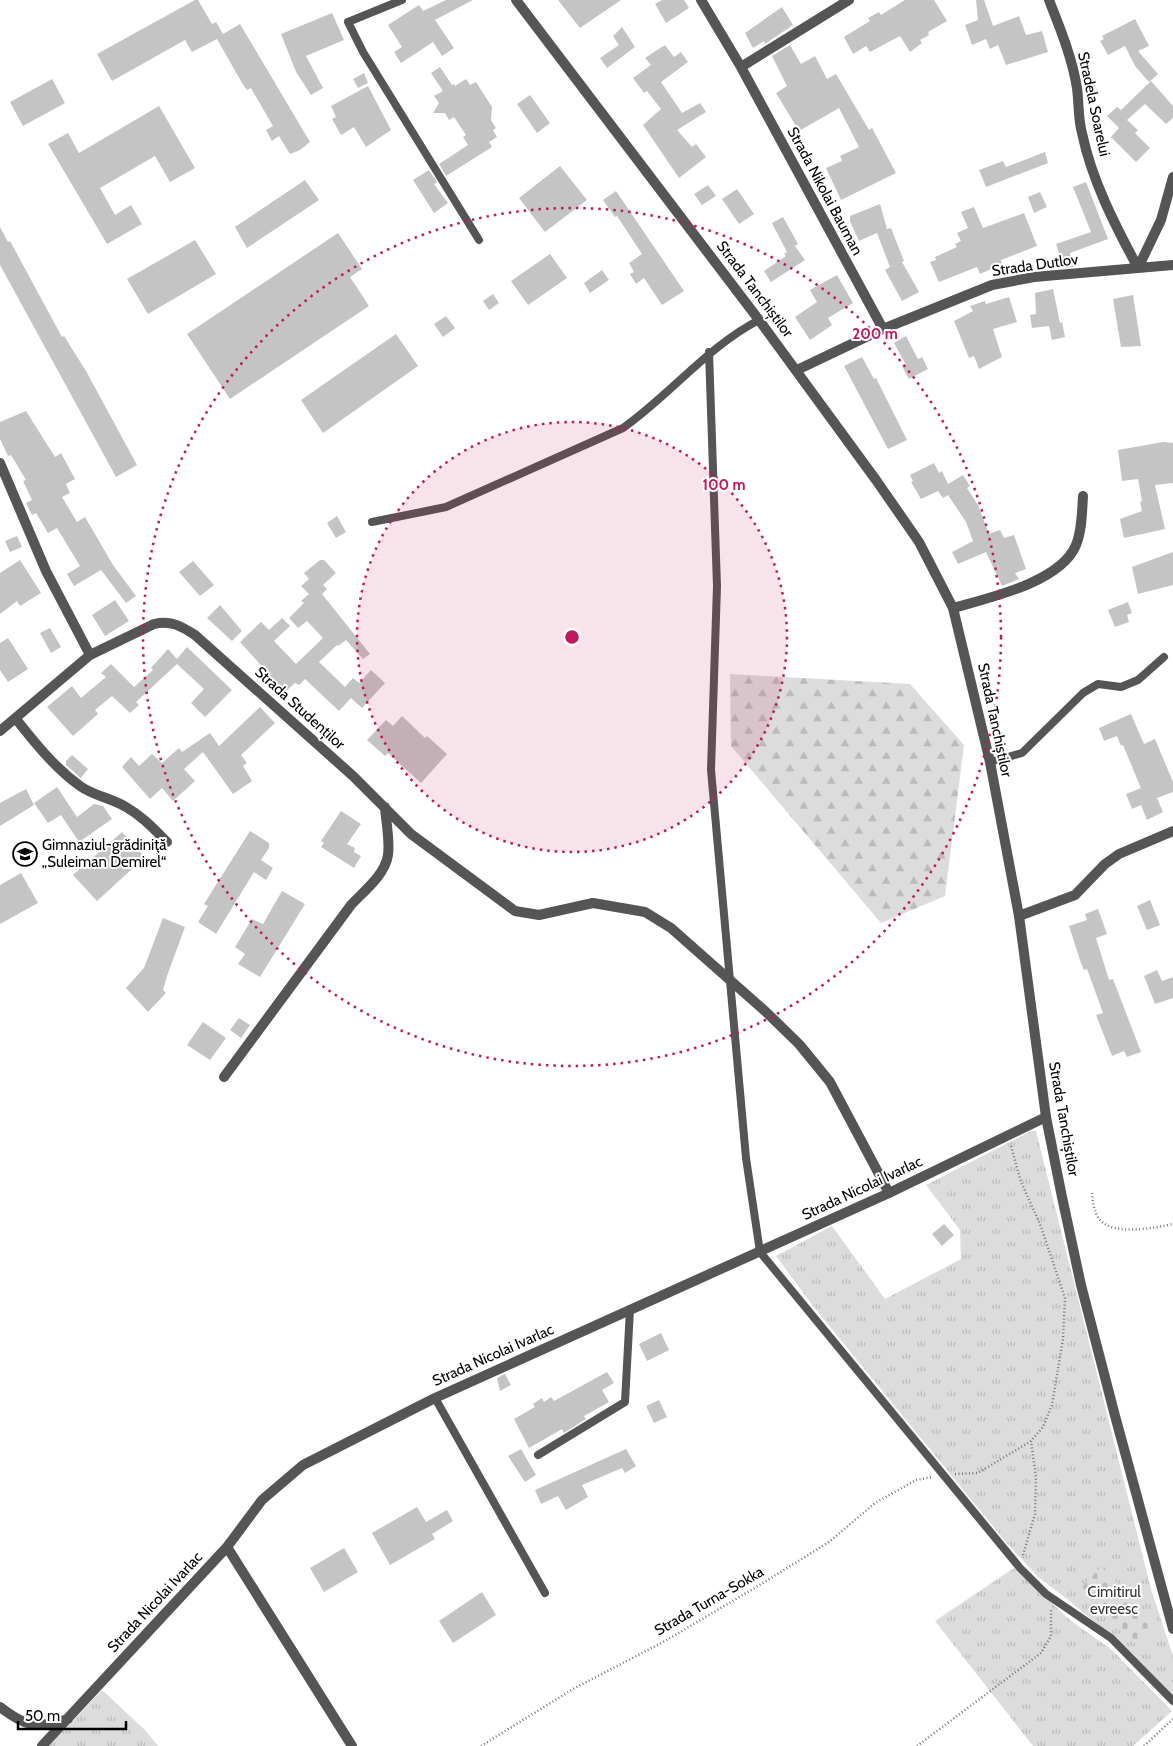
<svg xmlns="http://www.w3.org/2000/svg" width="1173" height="1746" font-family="Cabin,sans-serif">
  <defs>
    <pattern id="grass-tufts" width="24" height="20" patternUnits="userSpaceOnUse" patternTransform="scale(1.25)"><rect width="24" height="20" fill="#dcdcdc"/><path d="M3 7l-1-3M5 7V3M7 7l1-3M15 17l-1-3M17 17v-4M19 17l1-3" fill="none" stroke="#bbb"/></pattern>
    <pattern id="forest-firs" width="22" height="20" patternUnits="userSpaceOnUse" patternTransform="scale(1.25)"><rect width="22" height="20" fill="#dcdcdc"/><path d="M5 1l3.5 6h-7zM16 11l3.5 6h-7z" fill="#bbb"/></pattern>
    <pattern id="cemetery-stones" width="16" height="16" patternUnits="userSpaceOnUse" patternTransform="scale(1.25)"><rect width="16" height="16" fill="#dcdcdc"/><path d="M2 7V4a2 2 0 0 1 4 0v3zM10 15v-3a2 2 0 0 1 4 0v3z" fill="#bbb"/></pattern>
  </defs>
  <rect width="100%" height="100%" fill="#fff"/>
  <!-- grass -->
  <path fill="url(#grass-tufts)" d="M1031,1131h5l115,458 22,67v41l-40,-43 -66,-55 -29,-22 -33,-36 -192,-235 -37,-50 56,-30 53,73 76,-40 -1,-29 -34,-45z
    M1014,1568l56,52 42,30 60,61 -39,35h-100l-98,-125z
    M102,1690l43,40 13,16h-109z"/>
  <!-- forest -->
  <path fill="url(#forest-firs)" d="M730,674l180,10 54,61 -19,151 -64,27 -150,-177z"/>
  <!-- cemetery -->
  <path fill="url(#cemetery-stones)" d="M1101,1567l48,46 2,19 -13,14 -58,-57z"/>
  <!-- building -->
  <path fill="#c4c4c4" d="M195,0h3l14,24 4,-2 7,12 17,-10 70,118 -10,8 -10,4 -11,-18 -7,5 -6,-11 7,-4 -22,-38 -4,2 -5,-7 -25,-44 -25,13 -7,-12 -73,41 -15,-27z
    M446,0h27l-38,20 19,28 -12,8 -9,-14 -32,21 -7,-11 8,-5 -14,-22 31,-20 4,6z
    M558,0h63l-41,28z
    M662,0h22l5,8 -23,15 -11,-19z
    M905,0h29l13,21 -19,11 1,3 -9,5 2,3 -12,9 -10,-16 -30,16 -4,-6 -13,8 -9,-17 26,-16 -2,-3 11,-6 2,3z
    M976,0h8l9,26 26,-10 7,19 16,-4 6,21 -42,13 -8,-20 -8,4 -4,-10 -14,6 -7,-20 13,-5z
    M782,7l11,18 -28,19 -1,-3 -11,7 -8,-15z
    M332,13l12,27 -38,16 17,32 -12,7 -15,-23 -15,-38z
    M1135,19l14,27 -11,5 20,23 -9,8 -14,-16 -10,-20 -17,9 -8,-14 4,-2 -2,-3z
    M622,27l13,20 -28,21 -7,-10 19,-13 -6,-9z
    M665,45l9,12 7,-5 7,10 -27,20 21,31 18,-10 6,9 -29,18 15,17 4,-3 10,13 -27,21 -36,-53 18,-16 -14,-18 -3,2 -11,-15 18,-13 -6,-7z
    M790,45l11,19 14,-8 12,23 9,-5 33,56 3,-2 24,45 -55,27 -15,-32 16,-7 -2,-5 19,-9 -20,-39 -40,23 -23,-38 11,-7 -15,-30z
    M440,67l12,18 2,-1 1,2 11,-7 4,6 6,-3 16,25 -1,13 5,8 -3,2 4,7 -8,5 3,5 -46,29 -7,-12 29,-19 -5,-8 3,-2 -12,-18 -5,3 -4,-7h-12l6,-10 -5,-7 9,-5 -12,-18z
    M364,73l4,10 -10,5 -5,-9z
    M52,79l13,24 -42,23 -13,-24z
    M1151,81l22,25v12l-7,6 -21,-20 -18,16 11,10 -3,3 15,15 -14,14 -25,-25 8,-9 -12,-12 10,-9 4,3z
    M368,86l23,44 -25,17 -12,-20 -13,8 -9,-16 4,-2 -5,-11z
    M530,95l20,28 -13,10 -20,-29z
    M159,106l36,62 -25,14 -15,-26 -55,32 15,27 16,-10 11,19 -35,20 -59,-100 20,-11 11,20z
    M1045,152l3,11 -62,24 -7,-17 24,-9 3,6z
    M560,166l27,34 -42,32 -26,-34z
    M429,170l8,12 -3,2 14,19 -14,10 -21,-33z
    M305,180l14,20 -72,48 -12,-21z
    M1086,182l22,57 -38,14 3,14 -9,1 -8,-24 35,-12 -18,-45z
    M708,185l8,11 -14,9 -8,-11z
    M737,189l17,25 -15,10 -17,-25z
    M616,191l68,100 -22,14 -18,-27 -8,6 -6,-10 4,-2 -5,-9 13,-9 -25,-38 -2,1 -12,-17z
    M1040,192l7,15 -13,6 -6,-16z
    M880,204l7,25 4,-1 13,33 -2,1 17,30 -17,9 -17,-31 5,-3 -13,-34 -18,8 -9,-20v-5z
    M974,207l9,21 41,-15 13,33 -36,14 1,4 -22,10 -3,-7 -38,15 -9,-20 6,-2 -1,-3 22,-10 -2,-3 6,-3 -4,-8 11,-5 -7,-16z
    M783,217l15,27 -3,2 10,14 -34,22 -7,-11 22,-15 -2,-2 3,-2 -15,-29z
    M0,227l8,15 2,-1 52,96 2,-1 22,35 51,94 -21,12 -116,-212z
    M338,233l24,36 -12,8 19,29 -139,93 -43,-65z
    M195,240l21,34 -68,40 -21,-35z
    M550,254l17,24 -39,27 -17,-24z
    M602,270l7,10 -19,13 -6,-10z
    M837,275l16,28 -25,15 4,7 -22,15 -15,-23 22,-15 -7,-12z
    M1053,289l7,34 2,-1 3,15 -13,3 -3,-14 -17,2 -2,-13 6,-1 -1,-21z
    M493,294l6,9 -10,7 -6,-9z
    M1133,295l8,51 -20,1 -8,-48z
    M1009,297l8,25 -24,7 9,28 -23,12 -5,-13 -5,2 -15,-37 19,-10 -3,-5 15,-5 1,3z
    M446,316l9,12 -12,9 -9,-13z
    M396,334l22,32 -95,67 -22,-33z
    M906,336l12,23 4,-2 6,12 -19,10 -7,-13 4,-1 -12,-22z
    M862,357l12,22 2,-1 31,62 -19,9 -44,-83z
    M26,411l29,46 6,-4 14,26 -9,5 4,9 -8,4 15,25 8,-5 28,48 23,31 -10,7 -25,-33 -27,16 -7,-12 13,-8 -23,-38 -9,5 -12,-20 -4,2 -6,-12 6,-3 -9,-19 3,-1 -15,-25 -3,1 -8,-17v-17z
    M1163,442l10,1v40l-18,2 10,44 -41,9 -4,-19 22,-8 -2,-9 2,-1 -4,-22 -16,2 -4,-31z
    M934,463l5,10 3,-2 6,13 15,-9 7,11 -3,2 11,17 11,29 11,-4 4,8 10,-3 12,34 -11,4 4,6 -17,7 -16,-34 -28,12 -6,-12 21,-11 -7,-19 -18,-27 -5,3 -5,-7 -17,8 -10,-17 2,-1 -3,-6z
    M337,516l9,16 -10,6 -9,-15z
    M17,536l5,11 -12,5 -5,-11z
    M1173,552v33l-35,9 -6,-27z
    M20,560l21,33 -21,13 -3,-5 -17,13v-41z
    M320,560h4l12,13 -13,12 4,4 -5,5 48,60 -7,5 -17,-19 -8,6 -1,-1 -18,17 26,25 8,-9 6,5 12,-13 14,13 -23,25 -11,-10 -12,13 -34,-32 -6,6 -4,-2 -10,9 -45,-50 21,-20 8,8 13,-12 8,8 -16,15 22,23 27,-26 -16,-17 -9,7 -9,-10 15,-15 -3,-2 8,-7 -8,-8 8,-7 -5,-6z
    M193,561l21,24 -14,11 -21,-24z
    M115,600l14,21 -24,15 -13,-21z
    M1128,602l4,11 -5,2 2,7 -14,5 -7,-17z
    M220,605l22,26 -10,10 -25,-23z
    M50,628l11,19 -10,6 -11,-20z
    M8,638l20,31 -20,13 -8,-12v-27z
    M187,647l45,43 -27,27 -14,-14 13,-14 -27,-25 -41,38 3,3 -9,8 -18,-17 -17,14 3,4 -25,22 -26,-29 25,-21 9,12 25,-21 -5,-4 10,-9 23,23 19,-17 -2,-2 17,-19 9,10z
    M260,707l15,16 -34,32 6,8 -4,3 9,15 -19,13 -30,-42 -19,17 11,12 -22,20 -11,-13 -12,11 -28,-32 9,-10 8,9 13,-12 10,9 17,-15 3,4 28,-19 9,13z
    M1131,714l13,30 11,-5 18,43v10l-16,6 6,14 -16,8 -6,-15 -9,4 -6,-15 15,-6 -18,-43 -2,1 -4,-10 -13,5 -5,-13z
    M402,716l23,22 2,-2 20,18 -26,29 -33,-30 -3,3 -18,-16 19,-20 7,6z
    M72,755l16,14 -7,9 -15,-13v-4z
    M57,787l20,30 17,-13 9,2 9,13 -33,23 -18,-27 -13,8 -14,-20z
    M26,789l8,16 -34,21v-23z
    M341,811l20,13 -14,20 8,4 -1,4 7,4 -7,12 -33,-21 3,-4 -3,-2z
    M250,831l19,12v5l-8,12 12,8 -7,12 -12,-8 -38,62 -18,-12 10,-16 -4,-2z
    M122,832l23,25 -48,44 -24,-26z
    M21,873l17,30 -38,21v-39z
    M282,891l23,13 -45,73 -22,-13 7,-10 -10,-7 17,-28 11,5z
    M1150,900l10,25 -13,5 -10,-24z
    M1098,909l9,25 -11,4 13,42 4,-1 28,73 -14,5 -3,-6 -12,5 -16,-41 7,-2 -16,-44 -3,1 -3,-7 -12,-37 18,-6 -2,-6z
    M163,918l22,9 -18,49 -4,14 3,3 -18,19 -22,-24 18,-20z
    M1157,970l5,11 11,-4v21l-18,6 -11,-28z
    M239,1018l11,7 -9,13 -11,-8z
    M203,1022l23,16 -16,22 -23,-15z
    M944,1224l10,11 -12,11 -10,-12z
    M661,1333l8,17 -22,11 -8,-17z
    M607,1372l7,11 -12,7 7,12 -25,14 2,3 -22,14 -2,-4 -33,19 -15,-29 21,-12 -2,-3 9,-6 2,4 7,-5 3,4z
    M505,1374l6,11 -11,6 -3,-13z
    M659,1400l8,17 -13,6 -8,-17z
    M521,1449l15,26 -11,7 -17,-26z
    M626,1449l10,17 -11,7 -3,-5 -40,17 6,12 -22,13 -8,-14 -17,8 -6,-14z
    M417,1507l9,15 21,-12 6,11 -21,13 3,5 -45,26 -18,-32z
    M344,1548l14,24 -34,20 -14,-24z
    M482,1592l14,23 -43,28 -14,-22z"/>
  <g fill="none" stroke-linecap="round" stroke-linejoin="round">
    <!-- path -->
    <path stroke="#777" stroke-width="2.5" stroke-dasharray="1 2.5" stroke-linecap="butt" d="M1092,1193c1,9 2,20 8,27 14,16 54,8 73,4
      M955,1474l23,-1 53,-32 12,-14 9,-22 11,-66 2,-41 -25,-74 -19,-42 -10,-36
      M1023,1555l12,-41 1,-37 -5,-36
      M481,1746l92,-57 92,-48 93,-55 71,-44 46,-39 41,-23 16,-3
      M917,1746l124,-93 10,-17v-26
      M1144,1746l29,-27"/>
    <!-- service -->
    <path stroke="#555" stroke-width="8" d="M402,0l-54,22 15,30 116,188
      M709,352l8,234 -6,184 35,388 14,94 260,316 26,26 65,44 62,63
      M372,522l74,-15 177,-79c48,-34 84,-81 136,-108
      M990,762l32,-9 61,-60 15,-9 23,3 17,-7 26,-23
      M435,1398l110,195
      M538,1455l87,-53 5,-93"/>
    <!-- minor -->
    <path stroke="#555" stroke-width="10" d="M701,0l40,67 142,262
      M1049,0c11,28 23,57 28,88 2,15 1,31 5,45 10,48 33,92 56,135l35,-3
      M741,67l108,-67
      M797,370l86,-41 109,-44 42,-8 104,-9 23,-48 12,-43
      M0,463l46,108 44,84
      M953,608c36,-10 108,-26 123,-63 6,-14 6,-34 7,-49
      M16,719c19,24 39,49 64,67 14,10 31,12 46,21 16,9 28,22 41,35
      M0,731l90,-76 64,-31c17,-4 27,2 41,11l158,141 58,58 104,77 24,4 54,-12 52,9 26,16 94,83 34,33 31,38 59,111
      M1019,916l56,-21 30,-31 14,-10 54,-23
      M224,1077l127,-172c13,-14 34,-30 37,-50 2,-15 -2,-33 -3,-48
      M227,1547l125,199
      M0,1707c26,20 36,22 68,12
      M42,1746l185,-199 35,-47 41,-35 132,-67 454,-205 157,-76"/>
    <!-- tertiary -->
    <path stroke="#555" stroke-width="10" d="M516,0l243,320 117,160 43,62 34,66 37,154 29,154 27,201 16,80 19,88 33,127 59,217"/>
  </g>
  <!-- distance rings -->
  <circle cx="572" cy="637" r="215" fill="#c2185b" fill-opacity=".12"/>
  <g fill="none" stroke="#c2185b" stroke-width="2.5" stroke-dasharray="2.5 5">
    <circle cx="572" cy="637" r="215"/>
    <circle cx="572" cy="637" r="429"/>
  </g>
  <!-- icons -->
  <defs>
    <g id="school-ring" transform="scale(1.25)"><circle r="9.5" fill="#fff" stroke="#000" stroke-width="1.5"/><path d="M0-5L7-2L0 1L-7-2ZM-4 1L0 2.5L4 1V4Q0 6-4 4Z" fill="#000"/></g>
  </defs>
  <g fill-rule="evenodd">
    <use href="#school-ring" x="25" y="854"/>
  </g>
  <g text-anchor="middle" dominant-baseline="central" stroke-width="4" stroke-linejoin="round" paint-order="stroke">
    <!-- street labels -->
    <g font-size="15" fill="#000" stroke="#fff">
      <text transform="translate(1094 104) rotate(78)">Stradela Soarelui</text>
      <text transform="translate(825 191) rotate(62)">Strada Nikolai Bauman</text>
      <text transform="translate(1035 265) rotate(-8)">Strada Dutlov</text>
      <text transform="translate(755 289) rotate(53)">Strada Tanchiștilor</text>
      <text transform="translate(300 708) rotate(42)">Strada Studenților</text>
      <text transform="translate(995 720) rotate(78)">Strada Tanchiștilor</text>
      <text transform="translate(1064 1119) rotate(80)">Strada Tanchiștilor</text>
      <text transform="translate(862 1188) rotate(-25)">Strada Nicolai Ivarlac</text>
      <text transform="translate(493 1355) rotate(-24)">Strada Nicolai Ivarlac</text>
      <text transform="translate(709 1601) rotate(-30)">Strada Turna-Sokka</text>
      <text transform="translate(155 1602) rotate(-47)">Strada Nicolai Ivarlac</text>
    </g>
    <!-- poi labels -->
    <g font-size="15" fill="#000" stroke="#fff" text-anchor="start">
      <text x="42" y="845">Gimnaziul-grădiniţă<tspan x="42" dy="17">„Suleiman Demirel“</tspan></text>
    </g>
    <!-- park labels -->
    <g font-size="15" fill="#333" stroke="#fff">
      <text x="1114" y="1592">Cimitirul<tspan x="1114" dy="17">evreesc</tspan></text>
    </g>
  </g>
  <circle cx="572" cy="637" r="8" fill="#c2185b" stroke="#fff" stroke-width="2.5"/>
  <g font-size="15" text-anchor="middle" font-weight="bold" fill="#c2185b" stroke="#fff" stroke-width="4" stroke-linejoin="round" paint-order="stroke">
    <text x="875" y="339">200 m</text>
    <text x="724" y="490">100 m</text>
  </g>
  <!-- scale -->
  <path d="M18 1721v8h108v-8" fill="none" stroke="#000000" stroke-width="2.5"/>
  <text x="25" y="1721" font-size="15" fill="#000000" stroke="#ffffff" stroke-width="4" paint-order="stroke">50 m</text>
</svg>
